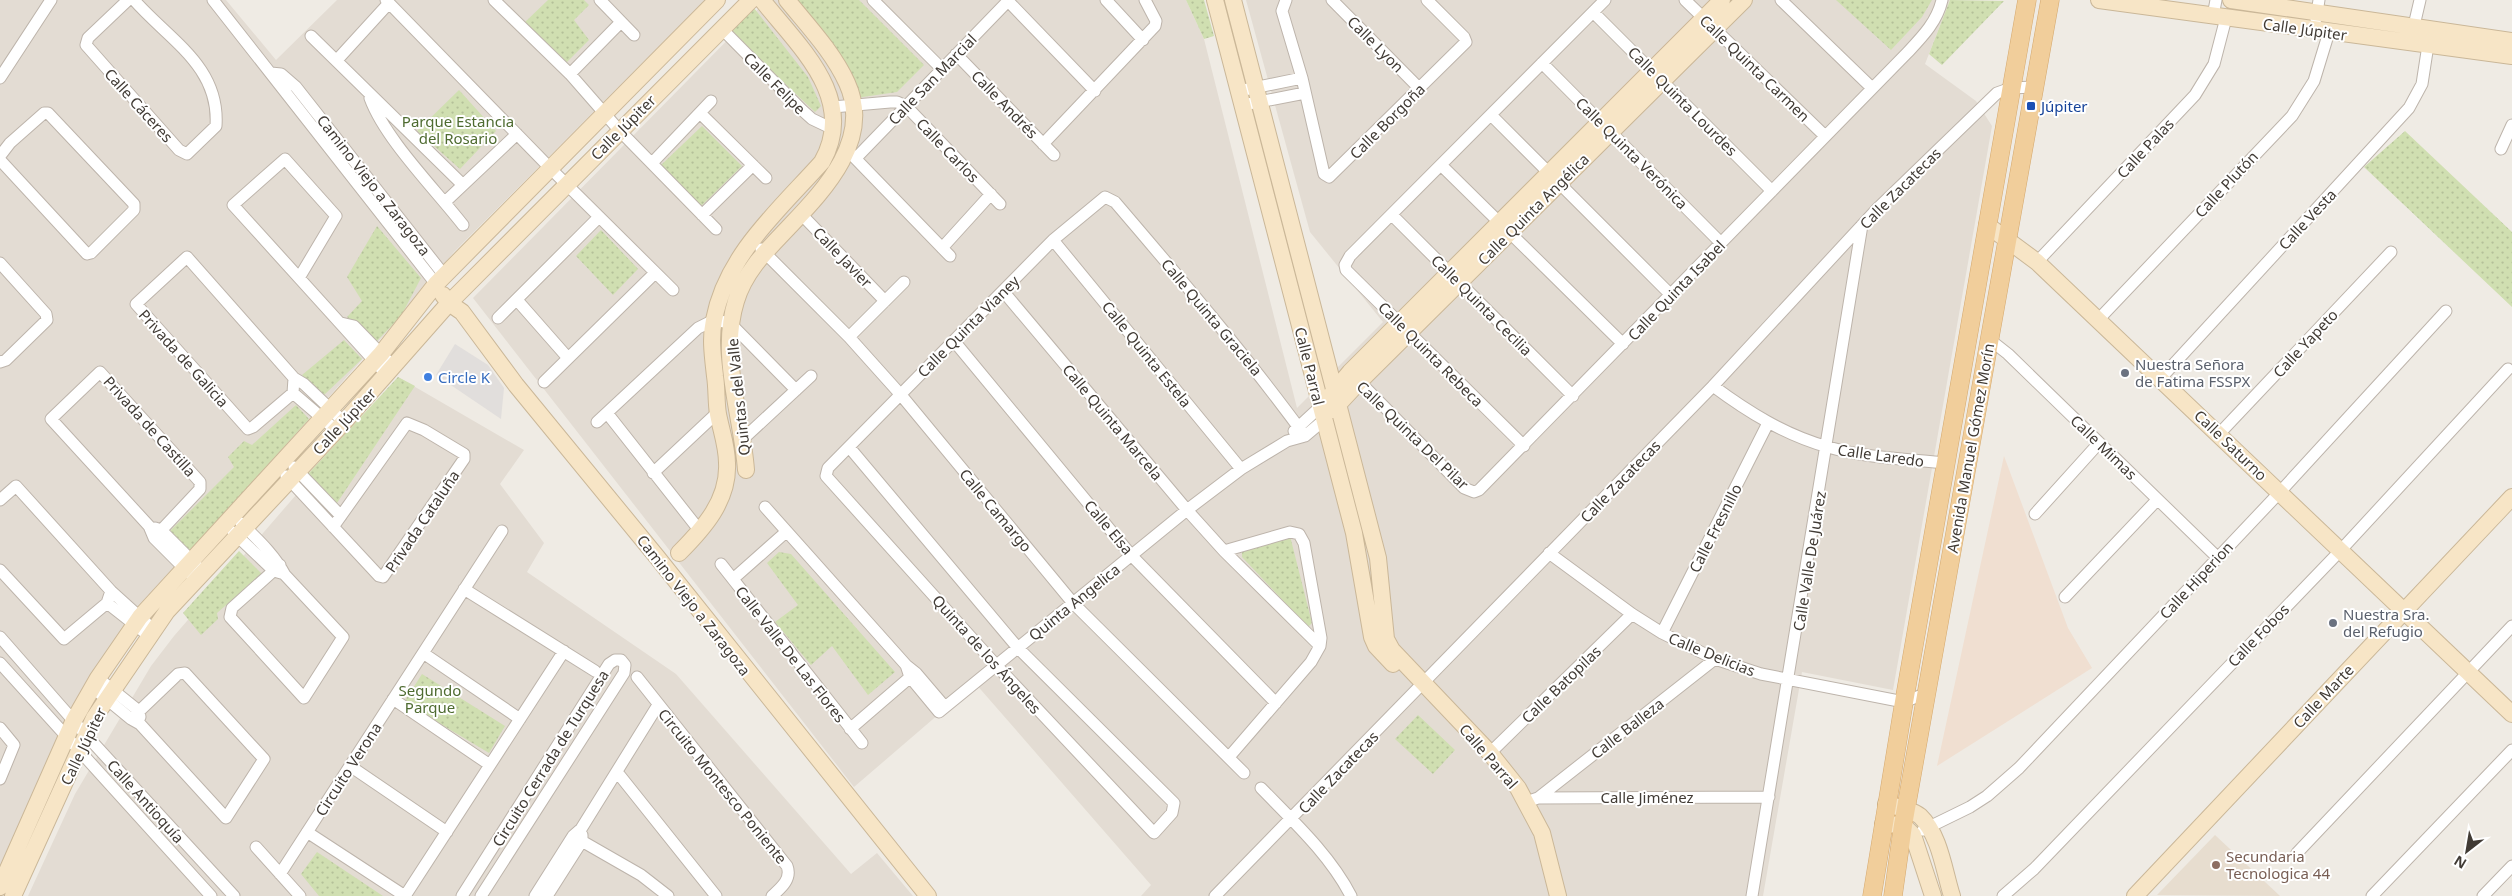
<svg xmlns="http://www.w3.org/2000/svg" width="2512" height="896" font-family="'Noto Sans',sans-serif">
  <defs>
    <pattern id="grass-dots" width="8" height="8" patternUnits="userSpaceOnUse" patternTransform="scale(1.25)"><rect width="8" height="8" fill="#d0dfb1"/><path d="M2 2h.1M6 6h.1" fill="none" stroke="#b4c099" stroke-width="1.8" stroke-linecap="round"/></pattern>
  </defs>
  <rect width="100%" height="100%" fill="#efebe4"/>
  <!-- residential -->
  <path fill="#e3dcd3" d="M0,0h226l50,60 61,-60h368l-251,252 -53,64 -246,276 -44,56 -111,228z
    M767,0h419l18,39 93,369 86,-86 -73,-90 -64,-232h704l-25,64 51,37 16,25 -99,564 -91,-18 -39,224h-622l10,-11 -176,-202 -121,104 -381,-489z
    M398,377l126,73 -24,34 44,59 -17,29 149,102 175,200 26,-21 36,43h-885l47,-102 76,-128 23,-30z"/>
  <!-- commercial -->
  <path fill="#f0dfd1" d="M2004,456l64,172 24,40 -155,98z"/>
  <!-- education -->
  <path fill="#e7ddcf" d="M2215,835l65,61 -123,-1z"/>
  <!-- grass -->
  <path fill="url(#grass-dots)" d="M548,0h36l5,5 -15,15 15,20 -25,25 -40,-42z
    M792,0h67l65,65 -27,27 -41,6z
    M1186,0h18l10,36 -10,3z
    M1836,0h96l-10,17 -31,33z
    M1950,0l54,1 -62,64 -13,-11z
    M754,8l54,69 13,29 -6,6 -85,-80z
    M459,90l37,41 -36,38 -43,-38z
    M702,126l40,40 -42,41 -40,-41z
    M2405,131l107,101v75l-148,-140z
    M377,226l44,52 -20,38 -25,26 -29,-25 15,-16 -15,-24z
    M601,230l37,39 -25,26 -37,-39z
    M344,340l18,19 -38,36 -22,-20z
    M398,377l17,9 -78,117 -29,-29z
    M296,405l13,14 -120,133 -19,-21 64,-64 -6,-10 16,-16 8,4z
    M1290,536l22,87 -4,4 -66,-70v-7z
    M239,551l23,23 -45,39 1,6 -17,16 -18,-22z
    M779,552l12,2 104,118 -27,23 -36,-49 -21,19 -36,-43 23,-17 -31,-42z
    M422,674l83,52 -16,27 -85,-51z
    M1418,715l37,35 -22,24 -38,-35z
    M317,852l66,44h-64l-18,-22z"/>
  <!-- parking -->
  <path fill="#e1dedc" d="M455,344l33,21 16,23 -3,31 -65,-44z"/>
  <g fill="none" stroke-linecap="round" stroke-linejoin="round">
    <!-- street casing -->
    <g stroke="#bdb4ab" stroke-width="13">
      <path id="street" d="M128,0l-40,38 -2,7 93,105 8,4 29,-28c4,-60 -47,-86 -82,-126
        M213,0l223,284
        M386,0l165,169 122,121
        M494,0l76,74 49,56 97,99
        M600,0l34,35
        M873,0l69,69
        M1106,0l37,40
        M1286,0l-4,11 20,67 22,96 5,3 137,-135 -2,-5 -37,-37
        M1332,0l87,88
        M1685,0l140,136
        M1781,0l91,88
        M1008,1l87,90
        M1593,12l179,179
        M2213,16l3,-16
        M2316,19l3,-19
        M722,29l80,81 10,9 21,10
        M2412,34l8,-34
        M311,36l152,149
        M956,54l98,101
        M337,60l52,-57
        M1542,63l179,180
        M271,73l10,1 15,13 148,188
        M570,74l51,-52
        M0,78l51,-78
        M1239,91l63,-13
        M370,98c15,41 65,91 93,127
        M1243,105l62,-12
        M833,107l57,-5h7l9,4 94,98
        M700,113l66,65
        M1491,115l180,180
        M1043,144l112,-118 1,-5 -11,-21
        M2501,149l11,-24
        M851,154l99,102
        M0,156l10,-13 34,-30h4l86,91v6l-43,43 -4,1 -87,-94
        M856,158l153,-158
        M652,163l59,-62
        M1441,165l182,179
        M445,202l72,-68
        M801,214l84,87
        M702,215l51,-50
        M1392,215l181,181
        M1053,240l188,229
        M942,248l49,-54
        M761,249l88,88 52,58 172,208 171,170
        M2037,262l158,-167 19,-31 12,-46
        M0,263l46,51 1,6 -41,40 -6,2
        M299,278l37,-62 -51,-57 -52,46 154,170
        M1003,291l184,219 37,41 96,95
        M517,300l51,58
        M498,318l101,-101
        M2098,320l194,-204 22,-35 15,-49
        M341,323l13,3 40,41
        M849,337l55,-55
        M1989,339l19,15 209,203
        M954,341l177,214 145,148
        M1355,377l109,111 10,4 5,-2 428,-437c15,-16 30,-31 35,-53
        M294,378l-1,15 -40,34 -5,2 -112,-125 51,-47 107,121 10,6 40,38
        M2160,379l249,-271 13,-24 6,-39
        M544,382l111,-109
        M1713,386c35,26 72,49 115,61 38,11 79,12 118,16
        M293,393l43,37
        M607,413l93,118
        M597,422l101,-94 16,-8 16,3 66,67
        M1294,431l26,-24
        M2219,434l172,-182
        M743,439l68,-63
        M1524,446l-178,-176 -1,-5 5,-9 255,-256
        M849,447l169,201 156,155 -2,10 -18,20 -158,-168 -170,-189 2,-8 225,-228 52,-43 10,5c65,76 130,152 190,234
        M294,467l47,49
        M653,473l65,-61
        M286,476l93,100 4,1 81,-118v-5l-40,-24 -17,-7 -74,104
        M0,500l16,-14 95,105 42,38
        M765,507l141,158 10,8 29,34
        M2035,514l64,-71
        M241,523c16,16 33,31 44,52l58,62 -39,61 -74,-81 2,-9 48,-43
        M155,528l6,2 36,36
        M233,532l41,39 7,2
        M154,538l46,-49v-7l-100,-110 -49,47 98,107 5,12 35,35
        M1224,551l66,-19 9,2 5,9 17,95 -1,8 -9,16 -82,95
        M1549,553l83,61 30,19 53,26 46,15 143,28 23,-9
        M721,564l141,179
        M0,570l64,69 43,-36 4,-12
        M733,579l53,-47
        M464,589l131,82
        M2065,597l92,-97
        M107,603l42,33
        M1662,633l106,-210
        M0,637l86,98 148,161
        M423,653l97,66
        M0,663l211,233
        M906,665l4,12 29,35 248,-202 54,-41 46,-28 18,-5 19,-16
        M637,677l150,189c5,13 -6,22 -15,30
        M98,678l41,33 1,6
        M92,687l39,32 9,5 86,94 38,-59 -79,-86 -7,1 -47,45
        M393,699l97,66
        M0,728l14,17 -14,34
        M850,729l65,-56
        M1490,753l142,-139
        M350,766l97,66
        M617,772l99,124
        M1261,788c32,33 69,67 90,108
        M1538,798l177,-139
        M1526,802l12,-4 231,-1
        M1923,830l47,-23 17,-11 32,-28 261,-276 166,-181
        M307,832l98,64
        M573,836l68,39 27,21
        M256,847l44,49
        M2297,853l215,-227
        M280,874l222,-343
        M405,896l159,-245
        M462,896l147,-232 6,-4h6l4,5 -1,8 -143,223
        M535,896l38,-60 8,-7 77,-124
        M547,896l35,-55v-6
        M1215,896l498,-510 164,-177 120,-116 14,-5 23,-1
        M1752,896l110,-671
        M2003,896l31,-27 306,-318 168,-182
        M2372,896l140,-146
        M2483,896l29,-30"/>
    </g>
    <!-- secondary casing -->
    <g stroke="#cab798" stroke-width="18">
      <path id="secondary" d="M1215,0l139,533 18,104 4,9 17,18
        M1233,0l145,558 8,81 6,11 98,103 28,35 24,45 16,63
        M2099,0l413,56
        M2231,0l281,41
        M1987,225l50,37 475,452
        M443,295l6,8 13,9 54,73 141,172 271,339
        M1330,396l20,-24 372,-372
        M1333,410l26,-28 385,-382
        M746,470c-4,-54 -27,-115 -10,-169 9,-30 31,-51 52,-73 36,-38 85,-88 59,-145 -14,-31 -39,-57 -60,-83
        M679,553c25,-25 50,-53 48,-90 0,-17 -6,-33 -9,-49 -2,-12 -1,-25 -3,-38 -2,-18 -5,-38 -1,-56 12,-65 66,-111 108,-158 36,-64 -23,-115 -60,-162
        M1886,804c11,3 25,5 34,12 20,19 24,55 32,80
        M1883,824l20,1 10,10 20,61
        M0,887l74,-167 24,-42 42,-61 241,-263 55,-70 281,-284
        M13,896l81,-178 73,-107 177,-189 105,-119 302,-303
        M2135,896l377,-399"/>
    </g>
    <!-- primary casing -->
    <g stroke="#d4a86e" stroke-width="19">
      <path id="primary" d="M1872,896l32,-194 123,-702
        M1893,896l10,-71 147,-825"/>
    </g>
    <!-- street -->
    <use href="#street" stroke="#fff" stroke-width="11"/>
    <!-- secondary -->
    <use href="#secondary" stroke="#f7e5c6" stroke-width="16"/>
    <!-- primary -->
    <use href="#primary" stroke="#f1ce9b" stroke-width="18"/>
  </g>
  <!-- markers -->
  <rect fill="#1a4fb4" stroke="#fff" stroke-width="2" x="2026" y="101" width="10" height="10" rx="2.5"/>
  <g fill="#6b7280" stroke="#fff" stroke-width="2">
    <circle cx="2125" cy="373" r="5"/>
    <circle cx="2333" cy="623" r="5"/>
  </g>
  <circle fill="#3f7fe0" stroke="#fff" stroke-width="2" cx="428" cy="377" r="5"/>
  <circle fill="#8d6e63" stroke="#fff" stroke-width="2" cx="2216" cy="865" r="5"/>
  <g text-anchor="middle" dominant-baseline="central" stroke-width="4" stroke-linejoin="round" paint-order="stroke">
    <!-- street labels -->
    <g font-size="15" fill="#413b35" stroke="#fff">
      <text transform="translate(2305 29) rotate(8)">Calle Júpiter</text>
      <text transform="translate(1376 44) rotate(45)">Calle Lyon</text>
      <text transform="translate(1755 68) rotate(44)">Calle Quinta Carmen</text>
      <text transform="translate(932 79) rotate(-46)">Calle San Marcial</text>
      <text transform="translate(775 83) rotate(45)">Calle Felipe</text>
      <text transform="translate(1683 101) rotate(45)">Calle Quinta Lourdes</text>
      <text transform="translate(1005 104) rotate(46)">Calle Andrés</text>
      <text transform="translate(139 105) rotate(48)">Calle Cáceres</text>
      <text transform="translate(1387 121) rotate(-45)">Calle Borgoña</text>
      <text transform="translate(623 127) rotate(-45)">Calle Júpiter</text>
      <text transform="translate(2145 148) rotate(-47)">Calle Palas</text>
      <text transform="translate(948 150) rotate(46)">Calle Carlos</text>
      <text transform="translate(1632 153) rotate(45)">Calle Quinta Verónica</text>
      <text transform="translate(2226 184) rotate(-47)">Calle Plutón</text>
      <text transform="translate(374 185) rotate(52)">Camino Viejo a Zaragoza</text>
      <text transform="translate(1900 188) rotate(-45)">Calle Zacatecas</text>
      <text transform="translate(1533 209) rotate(-45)">Calle Quinta Angélica</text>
      <text transform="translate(2307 219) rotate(-47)">Calle Vesta</text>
      <text transform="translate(843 257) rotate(46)">Calle Javier</text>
      <text transform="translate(1676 290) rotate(-46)">Calle Quinta Isabel</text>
      <text transform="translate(1482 305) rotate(45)">Calle Quinta Cecilia</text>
      <text transform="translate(1212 317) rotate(50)">Calle Quinta Graciela</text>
      <text transform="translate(968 326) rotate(-45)">Calle Quinta Vianey</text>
      <text transform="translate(2305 343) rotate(-47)">Calle Yapeto</text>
      <text transform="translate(1147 354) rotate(51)">Calle Quinta Estela</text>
      <text transform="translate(1431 354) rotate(45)">Calle Quinta Rebeca</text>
      <text transform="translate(184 358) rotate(48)">Privada de Galicia</text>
      <text transform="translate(1310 366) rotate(76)">Calle Parral</text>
      <text transform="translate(738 397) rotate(-96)">Quintas del Valle</text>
      <text transform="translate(344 421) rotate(-47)">Calle Júpiter</text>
      <text transform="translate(1113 422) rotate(50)">Calle Quinta Marcela</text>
      <text transform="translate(150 426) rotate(48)">Privada de Castilla</text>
      <text transform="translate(1413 435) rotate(44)">Calle Quinta Del Pilar</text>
      <text transform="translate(2231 445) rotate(44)">Calle Saturno</text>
      <text transform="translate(2104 447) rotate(44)">Calle Mimas</text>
      <text transform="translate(1970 448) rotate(-80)">Avenida Manuel Gómez Morín</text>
      <text transform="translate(1881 455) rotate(8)">Calle Laredo</text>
      <text transform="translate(1620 481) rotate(-46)">Calle Zacatecas</text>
      <text transform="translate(996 510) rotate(50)">Calle Camargo</text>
      <text transform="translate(422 521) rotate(-56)">Privada Cataluña</text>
      <text transform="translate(1109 527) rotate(50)">Calle Elsa</text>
      <text transform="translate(1715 528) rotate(-63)">Calle Fresnillo</text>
      <text transform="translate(1809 561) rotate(-81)">Calle Valle De Juárez</text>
      <text transform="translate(2196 580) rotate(-47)">Calle Hiperion</text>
      <text transform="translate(1074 602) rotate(-39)">Quinta Angelica</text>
      <text transform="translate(694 605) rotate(52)">Camino Viejo a Zaragoza</text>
      <text transform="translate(2258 635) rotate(-46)">Calle Fobos</text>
      <text transform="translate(791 654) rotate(52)">Calle Valle De Las Flores</text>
      <text transform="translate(987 654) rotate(48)">Quinta de los Ángeles</text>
      <text transform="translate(1712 654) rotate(22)">Calle Delicias</text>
      <text transform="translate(1561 684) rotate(-44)">Calle Batopilas</text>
      <text transform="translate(2323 696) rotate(-47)">Calle Marte</text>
      <text transform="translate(1627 728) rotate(-38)">Calle Balleza</text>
      <text transform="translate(83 746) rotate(-64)">Calle Júpiter</text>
      <text transform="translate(1489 756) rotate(49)">Calle Parral</text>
      <text transform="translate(550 758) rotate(-58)">Circuito Cerrada de Turquesa</text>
      <text transform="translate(348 769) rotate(-57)">Circuito Verona</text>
      <text transform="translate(1338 772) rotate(-46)">Calle Zacatecas</text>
      <text transform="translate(723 786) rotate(51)">Circuito Montesco Poniente</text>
      <text x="1647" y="797">Calle Jiménez</text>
      <text transform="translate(146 801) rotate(48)">Calle Antioquía</text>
    </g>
    <!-- transit labels -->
    <g font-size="15" fill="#164399" stroke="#fff" text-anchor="start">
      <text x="2041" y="106">Júpiter</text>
    </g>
    <!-- park labels -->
    <g font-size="15" fill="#4e6b30" stroke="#fff">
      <text x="458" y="121">Parque Estancia<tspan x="458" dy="17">del Rosario</tspan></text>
      <text x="430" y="690">Segundo<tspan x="430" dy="17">Parque</tspan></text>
    </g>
    <!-- worship labels -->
    <g font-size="15" fill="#5b616d" stroke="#fff" text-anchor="start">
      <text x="2135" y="364">Nuestra Señora<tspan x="2135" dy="17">de Fatima FSSPX</tspan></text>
      <text x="2343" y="614">Nuestra Sra.<tspan x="2343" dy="17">del Refugio</tspan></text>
    </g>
    <!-- shop labels -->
    <g font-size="15" fill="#366cbe" stroke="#fff" text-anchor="start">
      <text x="438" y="377">Circle K</text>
    </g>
    <!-- education labels -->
    <g font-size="15" fill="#785e54" stroke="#fff" text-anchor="start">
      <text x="2226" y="856">Secundaria<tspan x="2226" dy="17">Tecnologica 44</tspan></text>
    </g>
  </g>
  <!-- north arrow -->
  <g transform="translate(2467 851) rotate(211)" stroke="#ffffff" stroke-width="4" paint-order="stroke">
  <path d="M0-4L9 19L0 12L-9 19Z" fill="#413b35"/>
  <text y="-8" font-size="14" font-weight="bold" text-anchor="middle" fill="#413b35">N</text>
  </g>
</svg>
